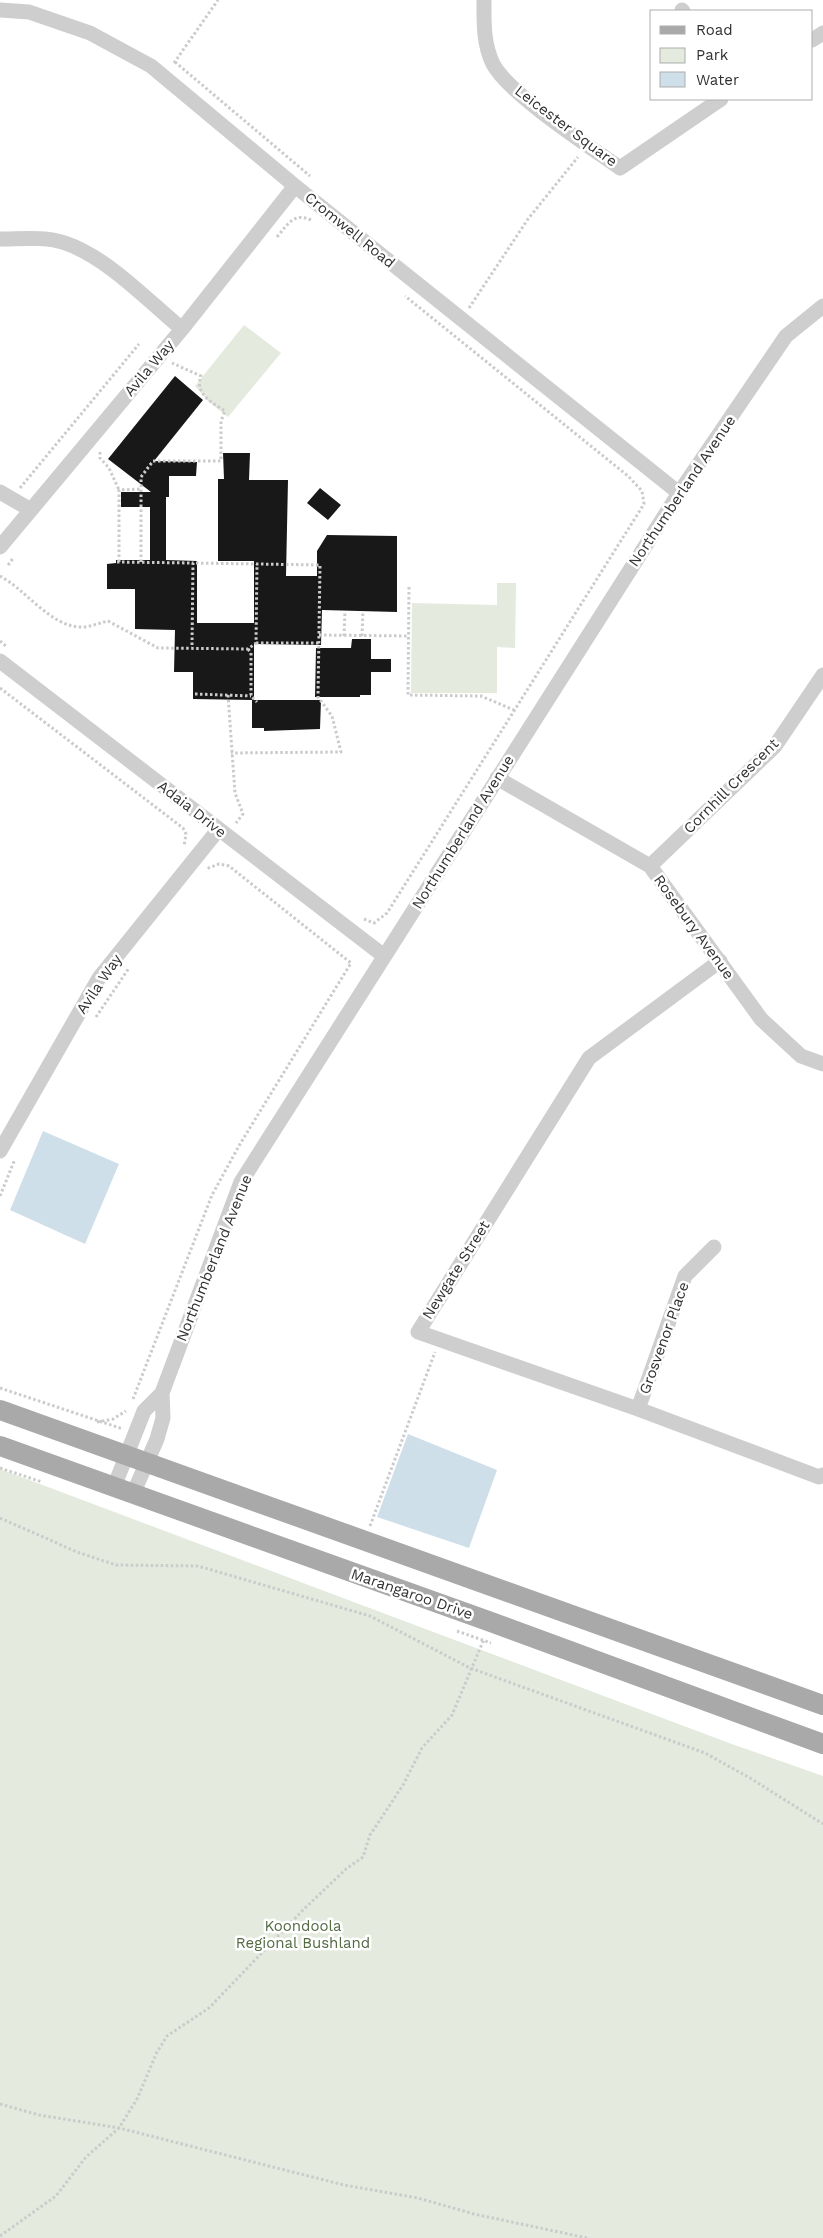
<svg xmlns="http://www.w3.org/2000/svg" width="823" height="2238" font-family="'Work Sans',sans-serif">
  <rect width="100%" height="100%" fill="#fff"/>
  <!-- green -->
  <path fill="#e4eade" d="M244,325l37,28 -53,64 -19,-15 -14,-16z
    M497,583h19l-1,65 -18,-1v46h-86l1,-90 85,2z
    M0,1469l729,274 94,33v462h-823z"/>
  <!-- water -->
  <path fill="#cfdfea" d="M43,1131l76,33 -34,80 -75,-34z
    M408,1434l89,36 -28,78 -92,-31z"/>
  <!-- building -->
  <path fill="#181818" d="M175,376l28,24 -49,61 43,1 -1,14h-27v21h-3v63l31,1v62h57v-62h-36v-82h6l-1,-26h27l-1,27h39l-2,96h31v-25l10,-16 70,1v76l-75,-2 -1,35 -67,-1v56h67l-1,29 -56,2v-3h-12v-28l-59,-1v-27h-19l1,-42 -40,-1v-40h-28v-25l9,-1v-3h34v-53h-29v-15h30l-43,-33z
    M320,488l21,17 -13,15 -21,-17z
    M352,639h19v20h20v13h-20v23h-11v2h-45l1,-49h35z"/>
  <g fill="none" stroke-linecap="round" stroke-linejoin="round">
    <!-- path -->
    <path stroke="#cbcbcb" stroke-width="3" stroke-dasharray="2.5 2.5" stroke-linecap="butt" d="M175,62l135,114
      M174,63l44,-63
      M277,237c11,-13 17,-25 34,-17
      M469,308l59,-89 50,-62
      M100,452v6l9,10 10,22
      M20,488l119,-144
      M117,562l76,1
      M119,562v-72l22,-1
      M141,562v-85l12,-16h68v-40l4,-10c-12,-8 -31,-17 -24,-35l-29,-13
      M8,565l6,-8
      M0,576c25,13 51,51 81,51 10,0 18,-4 27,-6l50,27 90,1 8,-6 1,-79
      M409,587l-1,108 73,1 33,14
      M319,635l89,1
      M344,636l1,-25
      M362,636l1,-25
      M0,641l7,6
      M256,643h63
      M192,645l1,-82 127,2 -2,132 14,19 9,36 -110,1
      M248,649l3,4v43l6,6
      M0,688l183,140 3,6 -2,12
      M195,694l56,2
      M228,695l7,98 8,21 -7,9
      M364,919l10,4 13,-10 257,-409 -2,-13 -14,-15 -223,-180
      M96,1017l33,-49
      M0,1196l15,-37
      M0,1388l123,41
      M133,1399l79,-204 28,-51 111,-181 -122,-97 -10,-2 -13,5
      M97,1422l16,-3 13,-8
      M0,1468l42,14
      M0,1518l77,34 39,13 82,1 172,50 100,52 235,85 45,25 73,46
      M370,1526l65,-174
      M457,1631l34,12
      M0,2104l39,11 80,13 225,57 74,13 56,16 113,24
      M0,2236l56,-40 30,-39 33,-29 18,-29 20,-47 10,-16 42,-28 92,-96 45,-43 17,-12 7,-22 33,-50 19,-37 30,-33 32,-76"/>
    <!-- minor -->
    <path stroke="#cecece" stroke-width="15" d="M484,0c0,22 -1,43 9,64 16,30 96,82 127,104l101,-69
      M0,10l29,2 61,21 61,33 144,120 384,307
      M682,10l1,1
      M812,40l11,-7
      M0,239c21,0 44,-3 65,4 42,14 83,58 117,86
      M0,492l31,18
      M0,547l182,-218 113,-143
      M0,661l384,295
      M497,778l153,88 111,153 40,37 22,8
      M650,866l125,-120 48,-71
      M720,961l-131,97 -171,274 220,77 181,68 4,-2
      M0,1151l99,-173 119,-148
      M638,1409l47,-133 29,-29
      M114,1487l30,-76 18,-18
      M133,1494l24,-55 6,-21 -1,-25 79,-211 438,-689 107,-157 37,-30"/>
    <!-- major -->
    <path stroke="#a9a9a9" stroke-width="20" d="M0,1410l823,295
      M0,1446l491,176 332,122"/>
  </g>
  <g text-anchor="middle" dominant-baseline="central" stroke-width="5" stroke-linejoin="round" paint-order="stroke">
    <!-- street labels -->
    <g font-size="15" fill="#313131" stroke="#fff">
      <text transform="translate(566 126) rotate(37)">Leicester Square</text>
      <text transform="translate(350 230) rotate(39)">Cromwell Road</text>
      <text transform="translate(149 368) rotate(-50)">Avila Way</text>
      <text transform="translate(682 491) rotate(-56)">Northumberland Avenue</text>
      <text transform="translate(731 786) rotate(-45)">Cornhill Crescent</text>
      <text transform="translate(192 809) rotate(38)">Adaia Drive</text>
      <text transform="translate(463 832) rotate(-58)">Northumberland Avenue</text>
      <text transform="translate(694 927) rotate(54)">Rosebury Avenue</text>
      <text transform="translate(99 984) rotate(-56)">Avila Way</text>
      <text transform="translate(214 1258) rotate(-68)">Northumberland Avenue</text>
      <text transform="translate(456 1270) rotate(-58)">Newgate Street</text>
      <text transform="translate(664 1338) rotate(-70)">Grosvenor Place</text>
      <text transform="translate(412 1594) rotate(19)">Marangaroo Drive</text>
    </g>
    <!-- park labels -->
    <g font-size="15" fill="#536a42" stroke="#fff">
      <text x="303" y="1926">Koondoola<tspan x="303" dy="17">Regional Bushland</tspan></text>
    </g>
  </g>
  <!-- legend -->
  <rect x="650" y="10" width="162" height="90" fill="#ffffff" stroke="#adadad"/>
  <rect x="660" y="26" width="25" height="8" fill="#a9a9a9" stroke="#adadad"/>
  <text x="696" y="35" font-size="15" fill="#313131">Road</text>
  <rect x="660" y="48" width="25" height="15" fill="#e4eade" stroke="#adadad"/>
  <text x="696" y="60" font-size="15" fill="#313131">Park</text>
  <rect x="660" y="72" width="25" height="15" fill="#cfdfea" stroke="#adadad"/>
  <text x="696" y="85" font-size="15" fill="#313131">Water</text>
</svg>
